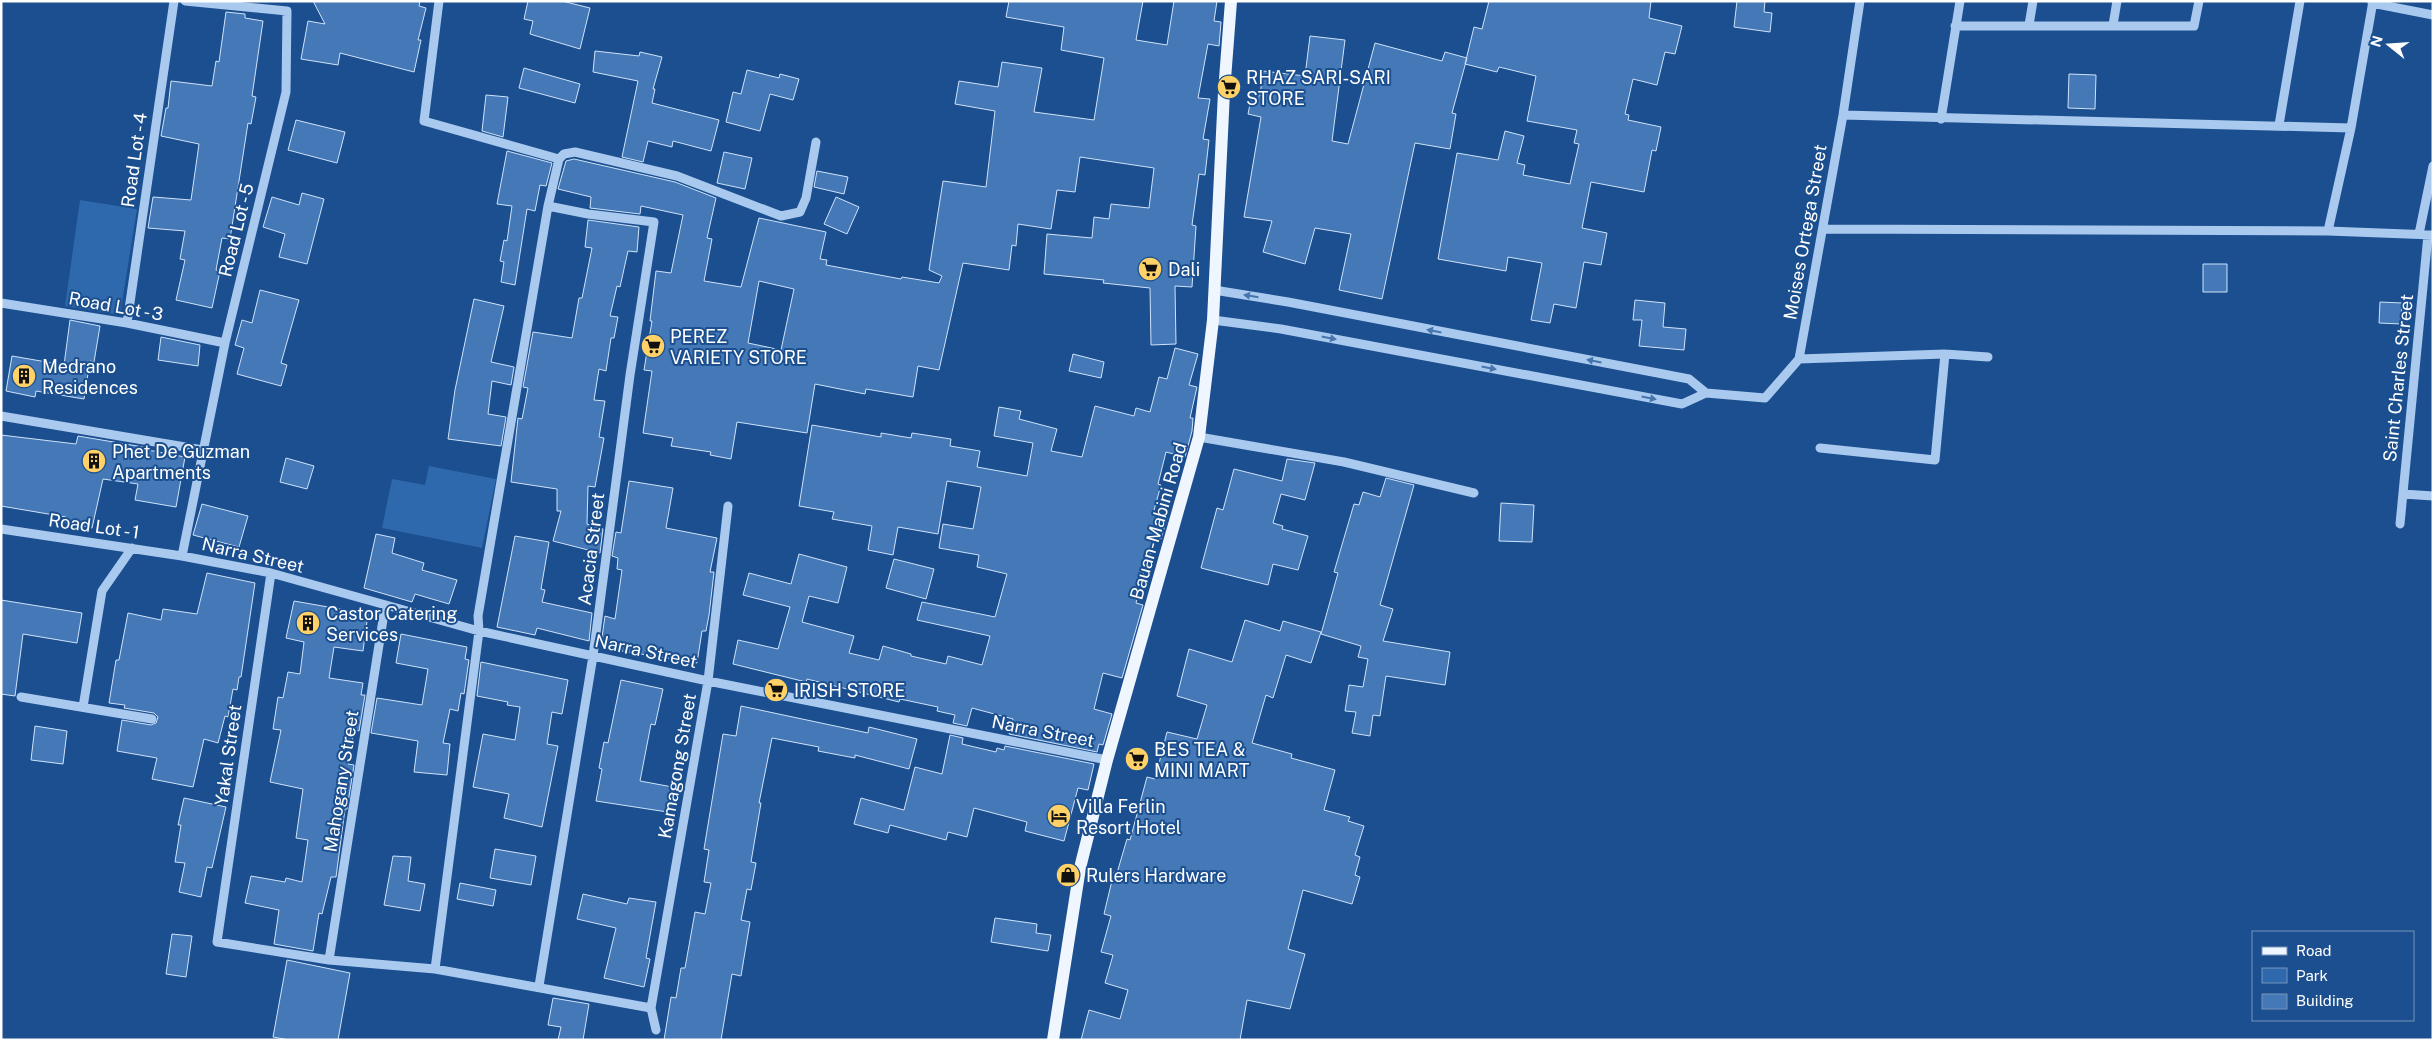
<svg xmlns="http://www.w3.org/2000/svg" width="2434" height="1041" font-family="'Public Sans',sans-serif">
  <rect width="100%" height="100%" fill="#1b4f8f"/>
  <!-- green -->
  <path fill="#2e69ad" d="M80,200l57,9 -17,106 -55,-9z
    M429,466l67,13 -14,69 -100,-20 10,-49 33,6z"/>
  <!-- building -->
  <path fill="#4478b7" stroke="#cfe3fa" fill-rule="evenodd" d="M313,1h107l-1,5 7,2 -8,32h3l-7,32 -74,-19 -2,12 -37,-6 7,-38 17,3z
    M528,1h34l28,7 -10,41 -50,-15 3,-13 -9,-2z
    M1009,1h134l-7,39 31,5 7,-44h43l-3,20 7,1 -2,24 -11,-2 -10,54 12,1 -7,40 6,1 -4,35 -6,-1 -7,51 4,1 -4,61 -17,-1 1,58 -25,1 -1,-57 -47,-5 1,-3 -60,-6 3,-40 45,4 2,-21 15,2 2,-15 38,4 5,-40 -74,-11 -5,35 -18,-2 -6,39 -33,-5 -2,22 -4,-1 -3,25 -46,-7 -24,107 -21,-4 -5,31 -47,-8 -1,5 -50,-10 -8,49 -70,-11 -6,37 -21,-4 1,-3 -40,-6 2,-8 -30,-5 9,-62 -8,-1 8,-49h-2l6,-50 15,2 12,-58 -42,-9 -1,8 -50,-6 1,-11 -33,-8 8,-28 8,-2 101,23 41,16 -9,40 5,1 -8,42 37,6 18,-69 67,14 -6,27 7,1 -1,5 75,14 1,-2 37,6 3,-7 -13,-6 14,-89 43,6 9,-76 -40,-7 4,-23 39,6 4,-25 40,6 -8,44 60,8 10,-62 -43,-8 3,-23 -58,-10zM759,281l35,8 -13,61 -33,-7z
    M1489,1h162l-2,17 33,8 -7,28 -10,-2 -8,33 -24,-6 -8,35 4,1 -1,5 33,7 -5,24 -4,-1 -8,42 -53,-10 -9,46 25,5 -6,32 -17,-3 -8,46 -22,-4 -4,19 -19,-3 11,-57 -34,-6 -2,14 -68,-12 19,-106 41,7 7,-29 19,5 -7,27 8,2 -2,10 47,9 9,-40 -5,-1 3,-13 -50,-9 9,-45 -37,-9 -2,5 -32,-8 9,-37 8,2z
    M1737,1h28l-1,11 8,1 -2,19 -36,-5z
    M226,12l19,2v4l18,3 -11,75 4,1 -5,27 -3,-1 -18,116 -8,-1 -6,32 4,1 -8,37 -36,-8 9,-40 -5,-1 5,-28 -37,-3 5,-31 38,3 8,-56 -38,-8 5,-28h2l3,-27 41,5 4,-25 3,1z
    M1310,36l35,4 -13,101 16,3 27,-101 67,18 3,-9 22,6 -15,55 4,1 -6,35 -35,-6 -33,156 -43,-9 12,-56 -36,-6 -10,36 -42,-12 9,-31 -28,-4 17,-100 -13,-3 4,-19 8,1 3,-25 42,5z
    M595,51l44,5 1,-4 22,5 -9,32h2l-3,14 67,17 -8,31 -38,-10 -1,6 -24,-6 -5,21 -21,-5 16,-76 -45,-9z
    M524,68l56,16 -5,19 -56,-15z
    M747,70l32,8 1,-4 19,5 -6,21 -23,-6 -10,37 -34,-9 7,-30 8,2z
    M2069,74l27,1 -1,34 -27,-1z
    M486,95l22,2 -5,40 -21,-6z
    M296,120l49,12 -8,31 -49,-13z
    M507,151l45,12 -6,23 -6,-1 -5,26 -8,-2 -12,76 -14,-3 3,-20 -4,-1 4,-21 3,1 5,-35 -15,-2z
    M724,152l28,6 -7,31 -28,-6z
    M817,171l31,6 -4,17 -30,-7z
    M302,193l22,6 -17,65 -28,-7 6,-23 -22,-7 9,-30 27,8z
    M836,197l23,10 -12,27 -23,-10z
    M588,220l51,7 -2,25 -9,-1 -8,36 -3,-1 -7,30 8,1 -4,21h-3l-5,33 -7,-2 -5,31 11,1 -6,36 5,1 -9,49 -7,-1 -1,38 16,5 -3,24 -47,-12 8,-30h-4v-22l-46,-7 7,-64 4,1 6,-31 -5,-1 10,-55 39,6 7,-40h3l10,-50 -7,-1z
    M2203,264h24v28h-24z
    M260,290l39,10 -18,63 6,2 -6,21 -44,-12 7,-26 -9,-3 7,-25 10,3z
    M474,299l30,7 -13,56 23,5 -3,18 -19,-4 -4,33 18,3 -5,29 -53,-7 7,-49z
    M1635,300l30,3 -2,24 23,2 -2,21 -45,-4 3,-26h-9z
    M2380,302l22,1 -1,21 -22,-1z
    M70,320l30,6 -6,36 -4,-1 -6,38 -48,-8 -1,6 -29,-6 6,-35 52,9z
    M161,337l39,8 -2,21 -40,-6z
    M1175,348l23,6 -9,31 8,2 -7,31h3l-1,13 -7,26 -19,-5 -8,32 3,1 -8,29 14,4 -6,21 -6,-1 -7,26 -2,-1 -10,40 7,2 -21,73 -19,-5 -9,36 18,5 -9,31 -4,-1 -2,8 -88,-18 4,-15 -41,-11 -5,18 -14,-3 2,-8 -18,-4 1,-4 -38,-8 -1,3 -92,-23 -1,3 -73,-18 5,-24 40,9 12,-42 -47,-12 6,-22 42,11 8,-30 48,13 -9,36 -29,-7 -7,26 52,14 -5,17 30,7 4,-14 28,8v2l35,8 2,-8 34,9 8,-29 -73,-16 5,-18 73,15 12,-43 -30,-7 2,-12 -40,-7 4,-24 30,5 8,-42 -34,-6 -9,53 -40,-7 -5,28 -25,-5 4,-24 -40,-7 2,-7 -35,-6 13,-81 69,12v-4l30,5 1,-5 39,6 -1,7 30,5 -3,16 50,9 6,-33 -39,-7 5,-29 22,4 -2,8 38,10 -6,22 31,6 13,-51 39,10 2,-8 14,4 9,-35 8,2z
    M1073,354l31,8 -3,16 -32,-7z
    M1,435l75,9 2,-8 65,11v2l42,8 -9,50 -41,-7 3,-16 -35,-5 -11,49 -27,-6 1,-5 -65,-11z
    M286,458l28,8 -7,23 -27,-7z
    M1287,459l28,4 -10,37 -24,-6 -8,29 10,3 -1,3 26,7 -10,34 -25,-6 -5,21 -67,-17 16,-60 6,2 11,-41 48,12z
    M1386,478l28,7 -34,120 13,4 -10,32 67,11 -5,33 -59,-9 -6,40 -7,-1 -3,21 -18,-3 4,-21 -11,-1 4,-26 14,2 5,-28 -10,-2 3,-11 -40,-12 17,-61 -4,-1 20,-68 5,1 4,-13 17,5z
    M629,481l44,7 -7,40 51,10 -7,34h4l-5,43 -3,16h-4l-5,32 -87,-14v-3l-9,-2 4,-28 10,3 7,-49 -5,-1 1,-11 -6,-2 4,-24 5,1z
    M1501,503l33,2 -2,37 -33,-1z
    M202,504l46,12 -9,31 -46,-12z
    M376,534l19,4 -3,15 32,10 -2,7 35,10 -8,24 -34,-10 -3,8 -48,-14z
    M515,536l34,6 -8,47 4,1 -3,12 50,11 -3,28 -52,-13 -2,7 -38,-8z
    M894,559l40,10 -8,30 -40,-11z
    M207,573l48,10 -14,94h-2l-2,13 -4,-1 -5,28 -3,-1 -7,27 -14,-4 -11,48 -41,-8 5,-21 -40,-7 5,-31 29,5 5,-2 2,-6 -4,-4 -30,-5 1,-3 -16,-2 7,-43h3l9,-47 33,7 2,-11 34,5z
    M1,600l81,13 -5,30 -54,-9 -8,62 -14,-2z
    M294,601l74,13 -5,37 -29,-4 -5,31 34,5 -2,12h4l-6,36 -5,-1 -6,34 6,1 -7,44h-2l-9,68h-5l-9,37 -3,-1 -6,38 -39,-7 5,-34 -34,-7 6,-27 34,6 1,-4 16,4 6,-42 -12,-2 7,-49 -33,-7 11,-52 -8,-1 5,-32 5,1 5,-26 12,2 4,-32 -18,-4z
    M1245,620l35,11 3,-10 38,11 -10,31 -25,-8 -13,43 -7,-3 -14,48 40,11 -1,4 44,12 -11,40 26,7 -2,4 16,5 -9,29 5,2 -5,18 5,2 -8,27 -49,-14 -15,59 17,5 -15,55 -43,-9 -7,40h-159l8,-30 31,9 8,-29 -23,-7 8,-28 -12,-3 10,-36 -7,-2 10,-42 3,1 10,-34 3,1 17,-63 8,2 12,-47 30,7 10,-34 -30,-9 12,-47 43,13z
    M401,634l66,13 -2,12 4,1 -5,34 -3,-1 -3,18 -8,-2 -7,34 7,1 -3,31 -33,-3 4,-31 -47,-8 6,-35 45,7 6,-36 -32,-6z
    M481,662l87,18 -6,34 -10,-2 -5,32 11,2 -16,81 -38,-9 5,-24 -36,-7 10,-53 32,6 5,-33 -13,-2 1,-3 -31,-6z
    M621,680l42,9 -8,36 -4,-1 -11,57 38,7 -4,25 -78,-12 6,-32 -3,-1 5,-26 4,1z
    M741,706l127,27 1,-6 48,12 -8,30 -54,-14v3l-37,-7 1,-4 -47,-9 -13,65h2l-10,59 5,1 -5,27 -4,-1 -6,31 9,2 -9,54 -9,-2 -11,66h-57l7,-43 5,1 5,-30h4l10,-56 10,2 6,-31 -7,-1 5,-32 -5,-1 19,-115 13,2z
    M35,726l32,5 -4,33 -32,-4z
    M950,735l13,3 -1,6 34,8 1,-4 7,2 1,-4 89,18 -6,26 -10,-2 -14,53 -39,-10 2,-9 -53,-14 -7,29 -19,-5 -2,8 -56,-15 -2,8 -34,-9 7,-26 43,12 11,-43 27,7z
    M184,798l42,9 -14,61 -5,-1 -6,30 -22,-5 6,-29 -10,-1 6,-37h-3z
    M495,849l41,7 -5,29 -41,-7z
    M393,856l18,1 -3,24 17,3 -5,27 -36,-6z
    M460,883l36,7 -3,16 -36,-7z
    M583,894l44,10 2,-6 27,4 -10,56 4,1 -6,28 -40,-9 12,-50 -39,-9z
    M995,918l42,6 -1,9 15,2 -3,16 -57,-9z
    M172,934l20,2 -6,41 -20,-3z
    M287,960l63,13 -12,67h-49l-16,-3z
    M553,998l36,6 -6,36h-25l3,-13 -13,-2z"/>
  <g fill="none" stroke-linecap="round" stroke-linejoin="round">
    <!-- minor -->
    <path stroke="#a9c9ee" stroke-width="9" d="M439,1l-15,120 135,38
      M2372,3l61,12
      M2029,25l4,-24
      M2113,25l4,-24
      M1955,26h239l5,-25
      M1843,115l508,13
      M1941,119l19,-118
      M2279,125l21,-124
      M1823,229l505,2 105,4
      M2328,231l23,-103 22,-127
      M2419,234l14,-68
      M1214,290l74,12 401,77 17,14
      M1,303l126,20 98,20
      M1213,320l68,9 401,75 24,-11 59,5 34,-39 44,-244 17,-114
      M127,323l47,-322
      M1799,359l146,-5 43,3
      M1,416l202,34
      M1199,437l145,25 130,31
      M1820,448l115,12 10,-106
      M2403,494l30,2
      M2400,524l28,-289
      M1,529l181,27 89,17 208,58 229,50 399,79
      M182,556l43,-213 61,-251 1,-81 -102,-10
      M271,573l-54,369 112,18 106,9 216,39
      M21,697l131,22
      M83,707l19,-116 30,-43
      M329,960l56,-353
      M435,969l44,-338 -1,-15 70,-410 11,-47 5,-5 11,-2 102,24 104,40 19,-4 6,-14 10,-56
      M539,986l54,-330 37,-281 24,-153 -66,-8 -40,-8
      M656,1030l-5,-22 57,-327 20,-175"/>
    <!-- major -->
    <path stroke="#f0f6ff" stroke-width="12" d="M1053,1040l27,-172 27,-108 92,-323 14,-117 11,-228 7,-91"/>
  </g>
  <!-- one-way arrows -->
  <defs><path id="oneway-solid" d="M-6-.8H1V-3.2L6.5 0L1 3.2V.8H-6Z" transform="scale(1.25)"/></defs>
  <g fill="#4674ac">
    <use href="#oneway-solid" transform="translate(1251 296) rotate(-171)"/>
    <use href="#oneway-solid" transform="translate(1434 331) rotate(-169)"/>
    <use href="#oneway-solid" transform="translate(1329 338) rotate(11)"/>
    <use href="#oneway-solid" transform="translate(1594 361) rotate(-169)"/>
    <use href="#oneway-solid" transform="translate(1489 368) rotate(11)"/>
    <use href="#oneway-solid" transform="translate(1649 398) rotate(11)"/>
  </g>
  <!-- icons -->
  <defs>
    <g id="supermarket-disc" transform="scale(1.25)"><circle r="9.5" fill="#ffd166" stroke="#1b4f8f"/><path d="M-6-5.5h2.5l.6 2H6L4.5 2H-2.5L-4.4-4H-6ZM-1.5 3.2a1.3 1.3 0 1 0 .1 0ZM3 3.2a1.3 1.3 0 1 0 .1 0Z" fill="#111"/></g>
    <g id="building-disc" transform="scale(1.25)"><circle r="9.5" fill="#ffd166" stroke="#1b4f8f"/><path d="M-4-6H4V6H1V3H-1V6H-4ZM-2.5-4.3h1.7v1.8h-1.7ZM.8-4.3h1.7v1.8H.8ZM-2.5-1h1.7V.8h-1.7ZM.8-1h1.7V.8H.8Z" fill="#111"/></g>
    <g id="hotel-disc" transform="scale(1.25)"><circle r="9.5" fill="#ffd166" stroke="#1b4f8f"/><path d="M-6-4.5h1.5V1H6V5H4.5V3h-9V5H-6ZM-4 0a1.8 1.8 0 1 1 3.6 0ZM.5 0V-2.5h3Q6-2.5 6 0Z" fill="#111"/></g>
    <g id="shop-disc" transform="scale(1.25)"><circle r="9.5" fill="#ffd166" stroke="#1b4f8f"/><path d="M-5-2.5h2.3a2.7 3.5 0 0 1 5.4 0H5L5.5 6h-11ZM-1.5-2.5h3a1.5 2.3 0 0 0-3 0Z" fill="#111"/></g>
  </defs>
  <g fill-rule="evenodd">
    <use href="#supermarket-disc" x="1229" y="87"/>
    <use href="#supermarket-disc" x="1150" y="269"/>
    <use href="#supermarket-disc" x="653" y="346"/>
    <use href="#building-disc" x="24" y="376"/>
    <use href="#building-disc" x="94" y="461"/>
    <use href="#building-disc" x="308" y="623"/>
    <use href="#supermarket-disc" x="776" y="690"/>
    <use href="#supermarket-disc" x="1137" y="759"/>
    <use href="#hotel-disc" x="1059" y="816"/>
    <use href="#shop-disc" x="1068" y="875"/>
  </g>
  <g text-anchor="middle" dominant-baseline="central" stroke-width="4" stroke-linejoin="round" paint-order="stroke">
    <!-- poi labels -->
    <g font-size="18" fill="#fff" stroke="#1b4f8f" text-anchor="start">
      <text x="1246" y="77">RHAZ SARI-SARI<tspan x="1246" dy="21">STORE</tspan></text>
      <text x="1168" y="269">Dali</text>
      <text x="670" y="336">PEREZ<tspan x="670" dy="21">VARIETY STORE</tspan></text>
      <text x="42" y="366">Medrano<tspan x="42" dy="21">Residences</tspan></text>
      <text x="112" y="451">Phet De Guzman<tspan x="112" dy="21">Apartments</tspan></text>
      <text x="326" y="613">Castor Catering<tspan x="326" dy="21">Services</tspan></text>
      <text x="794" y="690">IRISH STORE</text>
      <text x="1154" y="749">BES TEA &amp;<tspan x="1154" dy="21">MINI MART</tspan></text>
      <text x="1076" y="806">Villa Ferlin<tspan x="1076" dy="21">Resort Hotel</tspan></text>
      <text x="1086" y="875">Rulers Hardware</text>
    </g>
    <!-- street labels -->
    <g font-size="18" fill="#fff" stroke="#1b4f8f">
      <text transform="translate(134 160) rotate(-82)">Road Lot - 4</text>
      <text transform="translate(236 230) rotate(-76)">Road Lot - 5</text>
      <text transform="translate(1805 232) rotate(-80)">Moises Ortega Street</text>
      <text transform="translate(116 306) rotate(10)">Road Lot - 3</text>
      <text transform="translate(2398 378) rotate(-84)">Saint Charles Street</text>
      <text transform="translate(1158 521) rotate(-74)">Bauan-Mabini Road</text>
      <text transform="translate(94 526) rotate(8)">Road Lot - 1</text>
      <text transform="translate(591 549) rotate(-83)">Acacia Street</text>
      <text transform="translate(253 555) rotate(13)">Narra Street</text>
      <text transform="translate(646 651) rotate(12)">Narra Street</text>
      <text transform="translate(1043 731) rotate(11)">Narra Street</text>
      <text transform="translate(228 755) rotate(-82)">Yakal Street</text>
      <text transform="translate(677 766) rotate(-80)">Kamagong Street</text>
      <text transform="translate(341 781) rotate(-81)">Mahogany Street</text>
    </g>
  </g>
  <!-- border -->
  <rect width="2434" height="1041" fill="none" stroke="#ffffff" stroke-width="5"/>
  <!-- legend -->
  <rect x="2252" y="931" width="162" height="90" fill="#1b4f8f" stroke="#7695bc"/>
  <rect x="2262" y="947" width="25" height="8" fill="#f0f6ff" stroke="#7695bc"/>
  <text x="2296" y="956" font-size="15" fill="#ffffff">Road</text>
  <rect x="2262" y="968" width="25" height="15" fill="#2e69ad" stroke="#7695bc"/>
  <text x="2296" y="981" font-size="15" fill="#ffffff">Park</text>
  <rect x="2262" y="994" width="25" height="15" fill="#4478b7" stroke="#7695bc"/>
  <text x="2296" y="1006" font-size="15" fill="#ffffff">Building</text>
  <!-- north arrow -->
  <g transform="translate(2389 45) rotate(287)" stroke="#1b4f8f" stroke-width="4" paint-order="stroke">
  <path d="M0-4L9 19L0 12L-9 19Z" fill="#ffffff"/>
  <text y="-8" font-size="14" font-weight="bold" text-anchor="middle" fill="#ffffff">N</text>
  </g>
</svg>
